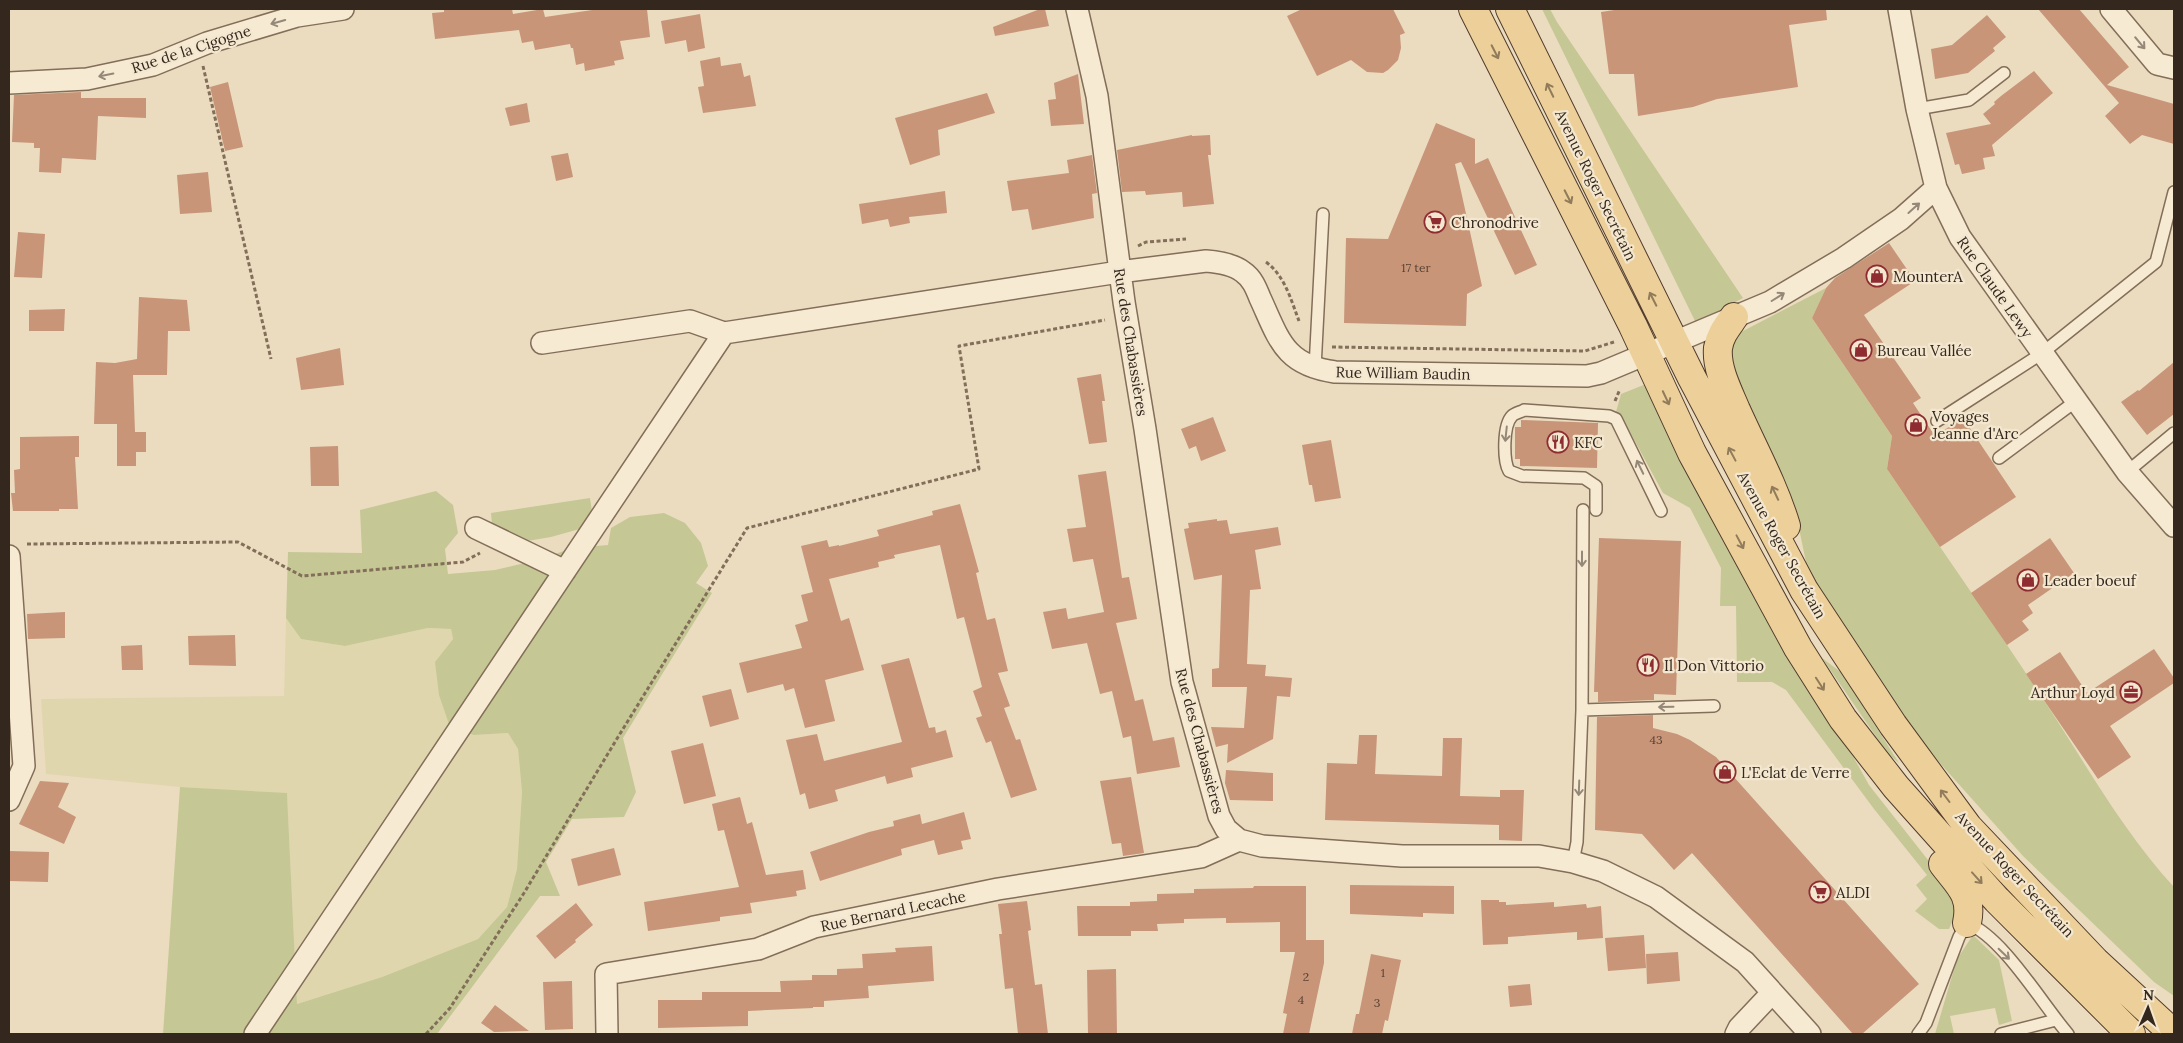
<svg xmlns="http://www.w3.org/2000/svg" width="2183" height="1043" font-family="Lora,serif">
  <rect width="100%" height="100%" fill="#ebdcc0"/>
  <!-- farmland -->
  <path fill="#e0d6ae" d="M286,618l15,21 44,7 83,-18 23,1 2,10 -8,10 29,86 34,-2 10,16 4,43 -5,77 -10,38 -29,32 -96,38 -85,27 -10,-210 -107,-7 -134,-13 -5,-75 243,-3z"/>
  <!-- green -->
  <path fill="#c5c895" d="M1542,9h8l7,13 186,276 -47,25z
    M1826,288l-14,30 80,118 -5,33c54,80 109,158 162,239 39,60 76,126 125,179v109l-20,-14 -131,-126 -110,-123 -105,-161 -14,-68 -52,-103 -14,-48 13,-21z
    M1646,384l223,401 85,108 2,20 -7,16h-10l-24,-18 12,-12 -11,-14 11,-10 -53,-66 -88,-119 -14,-8h-35l-1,-76h-16l1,-38 -31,-60 -27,-15 -39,-72 -8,-9 5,-18z
    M436,491l17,14 5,28 -13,16 3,25 47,-4 42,-10 36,-12 35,-3 3,-17 19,-11 34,-4 21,10 16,20 7,23 -12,17 16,10 -89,145 13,54 -12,25 -52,2 -26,43 14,34h-20l-103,138h-274l17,-247 107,6 10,211 85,-27 96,-38 29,-32 10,-38 5,-77 -4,-43 -10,-16 -34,2 -24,-8 -11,-32 -4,-33 18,-23 -2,-10 -23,-1 -83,18 -44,-7 -15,-21 2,-66 74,1 -2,-43z
    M590,498l4,27 -43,12 -48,8 -11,-21 -1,-11z
    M1822,658l20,15 57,90 -11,-9z
    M1973,935l26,25 13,61 -13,4 -4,-17 -45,8 4,18h-19l22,-75z"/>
  <!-- building -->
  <path fill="#c89578" d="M444,9h68l1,5 30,-5 2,8 54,-8h13v1l35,-1 3,28 -30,4 4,18 -10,2 1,4 -30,6 -1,-8 -8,2 -3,-17h-2l-1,-4 -35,6 -2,-9 -11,2 -3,-13 -84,9 -3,-26 12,-1z
    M1040,9h5l4,17 -54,10 -2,-9z
    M1302,9h91l12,24 -5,2 1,13 -3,12 -10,10 -5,3 -16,-1 -16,-12 -34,16 -30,-60z
    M1621,9h205l1,11 -38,5 9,62 -81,12 -24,8 -55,9 -4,-42h-25l-8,-62z
    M2038,9h41l50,58 -22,18 67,19v40l-32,-9 -12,9 -25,-28 14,-13z
    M700,14l5,34 -17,4 -2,-12 -21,4 -4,-23z
    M1987,15l19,22 -13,11 2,3 -27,22 -33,6 -4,-30 21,-4z
    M720,57l1,9 20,-3 3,14 6,-2 6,31 -53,7 -5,-26 6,-1 -4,-25z
    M2034,71l19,22 -61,52 3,11 -12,2 2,11 -23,5 -3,-10 -4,1 -9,-32 45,-9 -8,-10 12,-10 -1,-2 7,-6z
    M1078,74l6,50 -33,2 -3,-26 8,-1 -2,-16z
    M228,82l15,65 -18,4 -15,-64z
    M81,92v6h65v20l-48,-2 -2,44 -34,-2 -1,15 -22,-1 1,-24h-6v-5l-22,-1 2,-47z
    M987,93l8,20 -57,17 2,25 -30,10 -15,-47z
    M527,103l3,19 -20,4 -5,-18z
    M1436,123l39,16v25l13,-6 49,107 -22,10 -54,-113 -6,2 27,122 -15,8 -1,32 -122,-3 2,-85 42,1z
    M1192,135v1l18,-1 1,20h-3l6,49 -31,3 -1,-15 -36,3 -1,-4 -23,1 -5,-42z
    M568,153l5,24 -17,4 -5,-25z
    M1092,155l5,38 -5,1 2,24 -62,12 -4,-21 -16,2 -5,-30 62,-8 -2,-13z
    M208,172l4,40 -32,2 -3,-39z
    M945,191l2,22 -38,4 1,6 -20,4 -2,-8 -26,5 -3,-20z
    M18,232l27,2 -3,44 -28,-1z
    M1889,243l26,38 -51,34 57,83 -8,5 22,33 28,-18 53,79 -76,50 -53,-78 5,-33 -80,-118 14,-30 9,-10z
    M139,297l48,3 3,31h-22l-1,44h-34l2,57h11v20h-10v14h-19v-42h-23l2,-62 19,1 22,-4z
    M65,309l-1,22h-35v-21z
    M340,348l4,37 -43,5 -5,-32z
    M2174,362v52l-27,21 -26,-33 17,-12 1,1z
    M1101,374l4,27h-3l5,41 -18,2 -12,-66z
    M1213,417l13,34 -25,10 -5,-15 -7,3 -8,-20z
    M1521,420l77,3 -1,45 -77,-2v-7h-5v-32h6z
    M79,436v21h-4l3,52h-19v2h-46l-2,-18h4l-1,-23 6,-1v-32z
    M1331,440l10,58 -26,4 -3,-17h-3l-7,-40z
    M338,446l1,40h-28l-1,-39z
    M1106,471l16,107 7,-1 8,42 -21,4 19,78 8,-2 10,42 21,-4 6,30 -43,7 -6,-38 -8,2 -11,-47 -12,3 -13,-51 -35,6 -9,-37 23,-4 2,11 36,-7 -11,-53 -20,3 -6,-33 19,-2 -8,-52z
    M960,504l19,68 -3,1 11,47 8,-2 13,53 -10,2 12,33 -6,2 12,32 4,-1 17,51 -26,8 -20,-57 -5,2 -10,-25 6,-2 -9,-25 9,-4 -18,-70 -7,2 -17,-74 -46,10 1,3 -17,4 1,5 -50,12 12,42 8,-3 15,52 -39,10 10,41 -30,7 -11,-40 -9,3 -2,-7 -36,9 -8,-30 63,-15 -7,-23 13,-4 -7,-26 12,-3 -12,-46 26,-6 2,7 10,-2v1l40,-10 -2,-6 56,-15 -1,-4z
    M1217,519v2l10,-1 3,14 48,-7 3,18 -26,5 6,39 -11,1 -3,74 19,1 -1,11 27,2 -2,19 -13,-1 -4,43 -46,24 1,-19 -12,3 -5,-20 33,1 3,-41h-35v-18l7,-1 3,-93 -28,5 -10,-51 5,-1 -1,-5z
    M1599,538l82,3 -5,154 -22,-1v6l-56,2v-10h-4z
    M2050,538l24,35 -46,32 5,8 -11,8 7,9 -22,15 -36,-52z
    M65,612v26l-37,1 -1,-25z
    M235,635l1,31 -47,-1 -1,-29z
    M142,645l1,25h-21l-1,-24z
    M2154,649l20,29v5l-64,43 21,31 -33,22 -72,-105 34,-22 27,41z
    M909,658l20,70 6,-1 1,6 10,-3 7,27 -42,11 2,9 -26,7 -2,-8 -50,14 3,11 -29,8 -4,-16 -5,2 -14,-55 31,-6 7,27 78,-19 -21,-77z
    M731,689l8,30 -29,8 -8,-31z
    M1653,715v13l24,6 13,6 26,17 203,227 -57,50h-9l-161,-181 -18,17 -32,-36 -47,-4 2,-113z
    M1359,735h18l-2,39 67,2 1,-38h19l-2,58 40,1v-7h24l-2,51 -23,-1v-15l-174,-5 2,-57 30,1z
    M703,743l13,53 -32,8 -13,-53z
    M1226,770l47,3v28l-43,-1 -5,-17z
    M1131,777l13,76 -21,3 -2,-13 -9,1 -12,-63z
    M40,781l29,2 -11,24 18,10 -12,27 -45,-20z
    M740,797l7,27 5,-2 14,53 37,-5 3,19 -10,2 1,5 -47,7 2,10 -32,4v4l-72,10 -4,-29 95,-15 -15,-57 -6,1 -6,-27z
    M964,812l7,27 -10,2 2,8 -25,6 -4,-15 -33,9 1,6 -82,26 -10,-29 59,-20 25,-6 -1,-5 27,-7 2,10z
    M614,848l7,27 -43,11 -7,-27z
    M9,851l40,1 -1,30 -39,-1z
    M1350,885l104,1v28l-31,-1v4l-73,-3z
    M1254,886h52v54h18v23l-15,71h-26l4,-20 -4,-1 12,-61h-15v-30l-54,1v-5l-42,1v4l-27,1 1,7h-27v5h-53l-1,-30h53v-4l27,-1v-7l37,-1v-4l59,-1z
    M1481,900h18v2h7v3l48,-3v5l32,-3 1,4 14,-2 2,32 -26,2v-8l-69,5v7l-25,1z
    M1027,901l4,29 -3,1 7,54 7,-1 6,50h-30l-5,-46 -8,1 -6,-55h3l-4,-30z
    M576,903l17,22 -18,15 1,2 -21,17 -19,-23z
    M1644,935l2,33 -38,3 -3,-33z
    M932,946l2,35 -66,5 1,12 -45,3v6h-11v1l-65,3v15l-90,2v-28h44v-8h79l-1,-11 32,-1v-5h25v-6l26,-1 -1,-14 34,-2 -1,-4z
    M1678,952l2,29 -33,3 -1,-30z
    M1371,954l30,6 -13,61 -3,-1 -3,14h-30l4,-20h3z
    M1116,969l1,65h-29l-1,-64z
    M572,981l1,48 -28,1 -2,-48z
    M1530,984l2,21 -22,2 -2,-21z
    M495,1005l34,26 -35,1 -13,-9z"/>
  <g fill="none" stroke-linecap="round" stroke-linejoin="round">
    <!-- service casing -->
    <g stroke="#836e59" stroke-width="14">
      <path id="service" d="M1917,109l52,-9 35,-27
        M1315,368l8,-154
        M1937,421l104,-67 115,-92 18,-70
        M1999,458l77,-57
        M2127,472l47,-39
        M1596,510v-24l-12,-8 -62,-2 -13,-5c-6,-11 -6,-46 3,-55 3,-3 9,-4 12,-6l85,6 7,3 45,92
        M1582,710l1,-200
        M1573,862l4,-20 5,-132 132,-4
        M1918,1034l8,-11 33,-86 8,-14c36,14 75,81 101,111
        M2001,1034l55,-14"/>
    </g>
    <!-- minor casing -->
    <g stroke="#836e59" stroke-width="24">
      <path id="minor" d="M1077,9l20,87 27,206 21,127 37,253 37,134 7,13 13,11 23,6 140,10h137l34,6 30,9 53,26 89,65 65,72
        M1899,9l18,100 19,79 24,49 167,235 47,54
        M2111,9l46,55 17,4
        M9,83l78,-4 66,-14 54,-22 90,-27 46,-7
        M542,343l148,-22 34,12
        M476,528l89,43
        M9,556l15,210 -15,34
        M255,1034l469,-701 395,-61 87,-11c13,1 27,3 37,11 9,6 13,16 17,26 19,41 24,67 75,74l252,4 14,-3 169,-71 74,-44 57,-39 35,-31
        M607,1034l-1,-60 152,-25 56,-22 184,-38 203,-32 38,-17
        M1736,1034l3,-6 33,-35"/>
    </g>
    <!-- primary casing -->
    <g stroke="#513c2d" stroke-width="30">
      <path id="primary" d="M1473,9l160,317 59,127 106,195 45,71 53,68 101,113 134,134
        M1510,9l182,369 112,212 89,135 75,102 127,134 79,73
        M1734,317c-7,10 -14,18 -16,31 -2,20 10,43 18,62 17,38 38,76 50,116
        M1943,864c16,21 30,31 24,59"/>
    </g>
    <!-- path -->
    <path stroke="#836e59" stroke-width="3" stroke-dasharray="4 2.5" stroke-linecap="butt" d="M203,66l68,293
      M1138,246l8,-4 40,-3
      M1266,262c19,14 25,38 33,59
      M1332,347l253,4 29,-9
      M1615,401l5,-12
      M27,544l211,-2 64,34 161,-14 17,-9
      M426,1034l24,-26 74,-115 94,-156 129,-209 232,-59 -20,-123 146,-26"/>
    <!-- service -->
    <use href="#service" stroke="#f7ead3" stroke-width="11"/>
    <!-- minor -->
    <use href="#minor" stroke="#f7ead3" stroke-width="21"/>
    <!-- primary -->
    <use href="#primary" stroke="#edcf99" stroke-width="28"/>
  </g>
  <!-- one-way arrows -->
  <defs><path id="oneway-shaft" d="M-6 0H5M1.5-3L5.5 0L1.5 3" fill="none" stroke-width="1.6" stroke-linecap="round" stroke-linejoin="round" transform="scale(1.25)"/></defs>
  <g stroke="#968878">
    <use href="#oneway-shaft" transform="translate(278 22) rotate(164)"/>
    <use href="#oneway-shaft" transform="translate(2140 43) rotate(50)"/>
    <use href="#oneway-shaft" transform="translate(106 75) rotate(169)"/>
    <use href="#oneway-shaft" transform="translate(1914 208) rotate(-42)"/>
    <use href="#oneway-shaft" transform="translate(1778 297) rotate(-32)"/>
    <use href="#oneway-shaft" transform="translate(1506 434) rotate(96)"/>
    <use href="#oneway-shaft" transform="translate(1640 467) rotate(-116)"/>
    <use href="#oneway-shaft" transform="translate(1582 559) rotate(90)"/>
    <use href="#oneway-shaft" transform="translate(1666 707) rotate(179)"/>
    <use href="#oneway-shaft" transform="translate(1579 788) rotate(92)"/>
    <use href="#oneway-shaft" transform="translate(2004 954) rotate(44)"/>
  </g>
  <g stroke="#907b5b">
    <use href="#oneway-shaft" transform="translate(1495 52) rotate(63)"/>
    <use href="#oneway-shaft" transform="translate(1550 90) rotate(-116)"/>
    <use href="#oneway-shaft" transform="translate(1568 197) rotate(63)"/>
    <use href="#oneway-shaft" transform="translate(1653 299) rotate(-117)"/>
    <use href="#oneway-shaft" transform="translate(1666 398) rotate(65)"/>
    <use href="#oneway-shaft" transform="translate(1732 454) rotate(-118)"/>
    <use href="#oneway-shaft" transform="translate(1775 493) rotate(-115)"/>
    <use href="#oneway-shaft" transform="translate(1740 542) rotate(62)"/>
    <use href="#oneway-shaft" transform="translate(1820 684) rotate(57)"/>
    <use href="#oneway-shaft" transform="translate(1945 796) rotate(-127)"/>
    <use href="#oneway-shaft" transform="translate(1977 878) rotate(48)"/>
  </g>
  <!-- icons -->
  <defs>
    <g id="supermarket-ring" transform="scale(1.125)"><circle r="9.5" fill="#f3e7cf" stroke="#8f2c31" stroke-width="1.5"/><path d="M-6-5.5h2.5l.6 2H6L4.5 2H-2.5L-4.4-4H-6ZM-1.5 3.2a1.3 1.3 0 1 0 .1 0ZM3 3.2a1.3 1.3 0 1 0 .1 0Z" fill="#8f2c31"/></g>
    <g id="shop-ring" transform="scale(1.125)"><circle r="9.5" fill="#f3e7cf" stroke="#8f2c31" stroke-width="1.5"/><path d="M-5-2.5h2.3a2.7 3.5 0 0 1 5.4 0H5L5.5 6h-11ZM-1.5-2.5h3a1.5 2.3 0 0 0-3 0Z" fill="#8f2c31"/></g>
    <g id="restaurant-ring" transform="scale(1.125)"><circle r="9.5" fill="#f3e7cf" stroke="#8f2c31" stroke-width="1.5"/><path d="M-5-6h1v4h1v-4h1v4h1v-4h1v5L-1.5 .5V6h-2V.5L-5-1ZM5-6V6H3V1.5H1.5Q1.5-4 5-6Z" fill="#8f2c31"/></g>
    <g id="office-ring" transform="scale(1.125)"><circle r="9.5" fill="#f3e7cf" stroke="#8f2c31" stroke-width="1.5"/><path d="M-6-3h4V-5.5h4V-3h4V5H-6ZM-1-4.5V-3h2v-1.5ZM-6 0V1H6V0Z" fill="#8f2c31"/></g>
  </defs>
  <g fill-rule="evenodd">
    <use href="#supermarket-ring" x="1435" y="222"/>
    <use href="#shop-ring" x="1877" y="276"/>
    <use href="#shop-ring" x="1861" y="350"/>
    <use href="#shop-ring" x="1916" y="425"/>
    <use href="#restaurant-ring" x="1558" y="442"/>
    <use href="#shop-ring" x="2028" y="580"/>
    <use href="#restaurant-ring" x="1648" y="665"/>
    <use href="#office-ring" x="2131" y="692"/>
    <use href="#shop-ring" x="1725" y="772"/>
    <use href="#supermarket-ring" x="1820" y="892"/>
  </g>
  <g text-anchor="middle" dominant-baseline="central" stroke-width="4.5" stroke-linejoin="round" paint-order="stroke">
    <!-- number labels -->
    <g font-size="12" fill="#594234">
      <text x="1416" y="267">17 ter</text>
      <text x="1656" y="739">43</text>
      <text x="1383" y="972">1</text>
      <text x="1306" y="976">2</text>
      <text x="1301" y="999">4</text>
      <text x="1377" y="1002">3</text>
    </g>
    <!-- street labels -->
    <g font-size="15" fill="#34271d" stroke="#f3e7cf">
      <text transform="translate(191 49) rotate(-18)">Rue de la Cigogne</text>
      <text transform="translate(1596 185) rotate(64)">Avenue Roger Secrétain</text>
      <text transform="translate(1995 287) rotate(55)">Rue Claude Lewy</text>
      <text transform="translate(1131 342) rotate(81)">Rue des Chabassières</text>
      <text transform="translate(1403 373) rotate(1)">Rue William Baudin</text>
      <text transform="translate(1782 545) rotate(61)">Avenue Roger Secrétain</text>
      <text transform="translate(1200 741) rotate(75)">Rue des Chabassières</text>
      <text transform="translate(2015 874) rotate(47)">Avenue Roger Secrétain</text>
      <text transform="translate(893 911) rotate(-12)">Rue Bernard Lecache</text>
    </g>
    <!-- poi labels -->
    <g font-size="15" fill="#34271d" stroke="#f3e7cf" text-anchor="start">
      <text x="1451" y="222">Chronodrive</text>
      <text x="1893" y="276">MounterA</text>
      <text x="1877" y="350">Bureau Vallée</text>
      <text x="1932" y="416">Voyages<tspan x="1932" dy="17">Jeanne d'Arc</tspan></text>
      <text x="1574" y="442">KFC</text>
      <text x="2044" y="580">Leader boeuf</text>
      <text x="1664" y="665">Il Don Vittorio</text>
      <text x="2115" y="692" text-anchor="end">Arthur Loyd</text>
      <text x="1741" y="772">L'Eclat de Verre</text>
      <text x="1836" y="892">ALDI</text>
    </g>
  </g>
  <!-- border -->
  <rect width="2183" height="1043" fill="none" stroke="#34271d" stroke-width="20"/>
  <!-- north arrow -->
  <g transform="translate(2148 1008) rotate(2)" stroke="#f3e7cf" stroke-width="4" paint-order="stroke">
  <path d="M0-4L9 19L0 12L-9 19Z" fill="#34271d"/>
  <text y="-8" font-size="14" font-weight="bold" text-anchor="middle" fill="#34271d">N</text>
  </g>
</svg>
